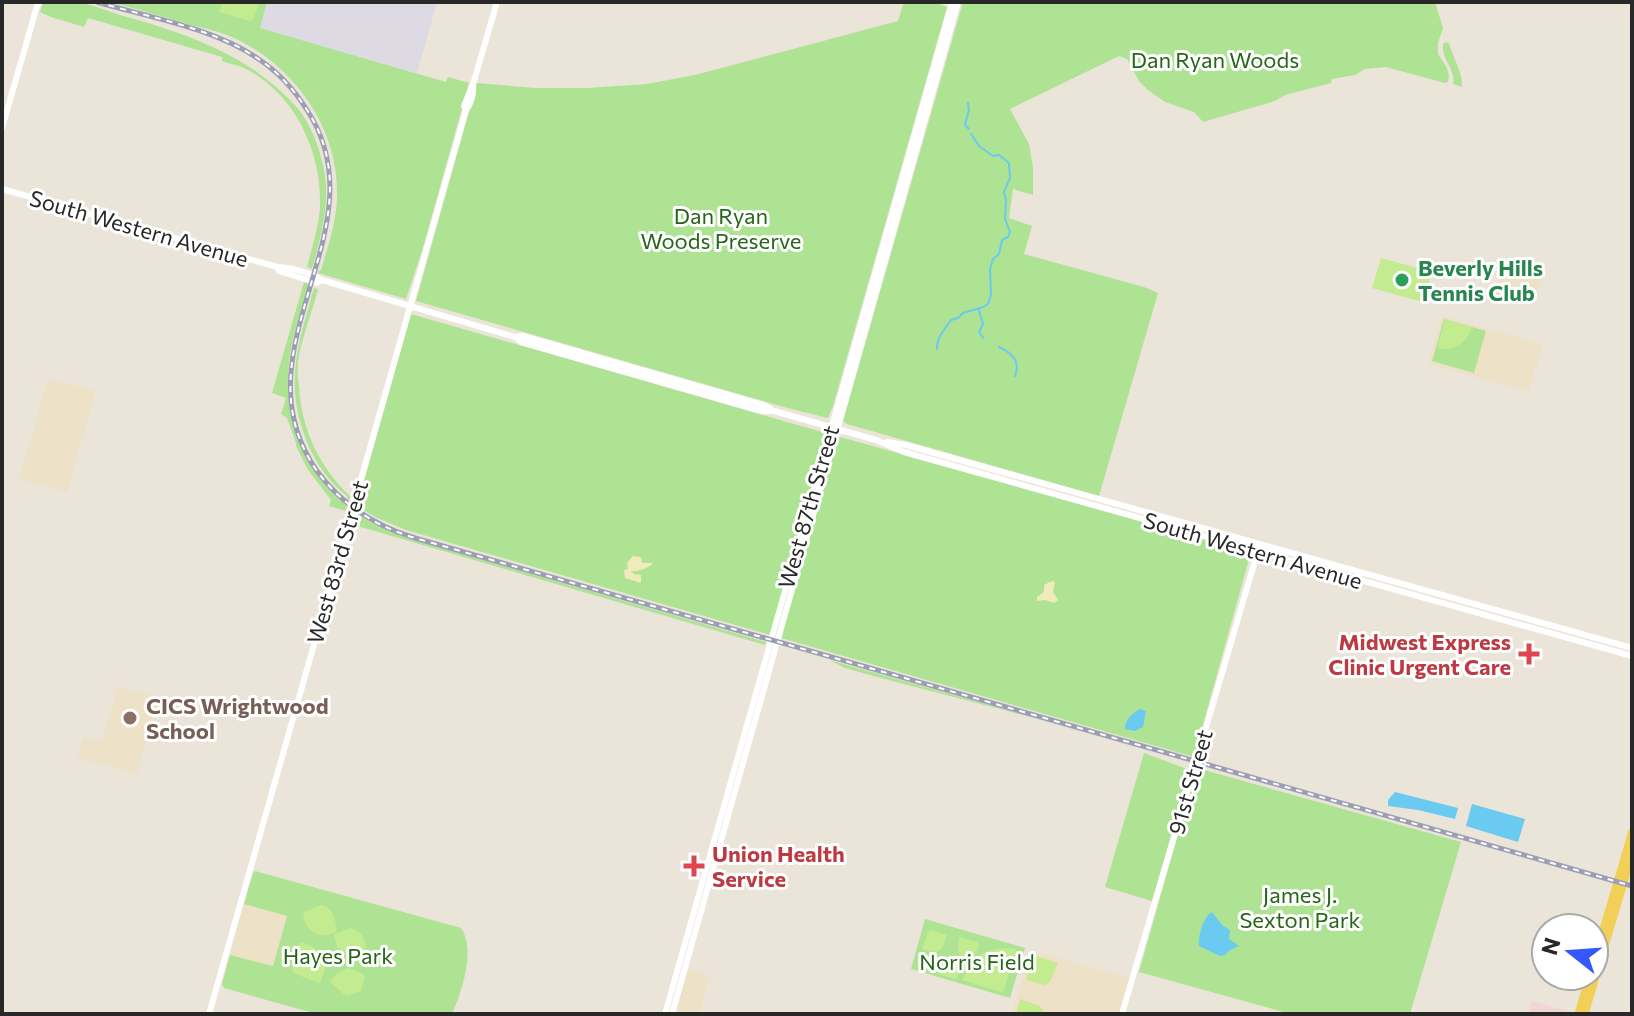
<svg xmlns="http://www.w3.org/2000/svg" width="1634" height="1016" font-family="Commissioner,sans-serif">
  <rect width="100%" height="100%" fill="#ebe4d9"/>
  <!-- industrial -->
  <path fill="#dddae3" d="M267,2h170l-20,71 -157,-45z"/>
  <!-- education -->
  <path fill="#ede2c8" d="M1506,257l39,11 -7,23 -19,-5 -5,14 -19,-5z
    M1442,316l101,28 -14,48 -101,-28z
    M48,378l48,13 -29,102 -48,-14z
    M117,686l41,11 -21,77 -59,-16 6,-21 18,5z
    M244,904l43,12 -14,51 -43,-12z
    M1030,950l100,28 -11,36h-107z
    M688,969l22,7 -10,38h-24z"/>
  <!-- medical -->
  <path fill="#f2d6d7" d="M1532,1001l43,12 -47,1z"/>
  <!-- green -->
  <path fill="#aee394" d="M43,2c10,0 20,-1 30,0 16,1 32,8 47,13 62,17 127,39 172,87 15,15 25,38 30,59 10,37 0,72 -10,108l-5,-2c5,-20 12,-40 13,-61 2,-54 -25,-112 -74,-137 -7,-4 -16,-5 -24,-8v-4l-134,-39 -4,9 -33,-10 -11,-5z
    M110,2h157l-7,26 186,54 2,-5 21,6 -47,168 -16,48 -88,-26 1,-3h2c7,-23 15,-47 16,-71 3,-69 -42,-133 -103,-161 -15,-7 -31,-10 -47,-14 -25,-8 -51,-15 -77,-22z
    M904,2h30l13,5 -114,399 -5,12 -37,-9 -375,-108 61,-218 59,5h51l60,-4 48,-9 203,-54z
    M963,2h472l8,26 -5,15v11l9,14 2,8 -1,6 -3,1 -59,-16 -21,2 -10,6 -23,4 -1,4 -46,12 -10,6 -72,21 -9,-10 -29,-10 -17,-12 -9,-9 -12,-22 -8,-3 -109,53 19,35 4,24v27l-20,-6 -4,29 23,8 -8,28 120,33 14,6 -59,203 -252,-72 -4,-3z
    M1445,42l4,1c4,16 14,29 13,44l-9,-3c3,-16 -12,-24 -10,-40z
    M304,282l5,1c-7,26 -17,52 -20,79 -6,54 15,110 58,144l-1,5 -17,-5 2,-6 -23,-30 -12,-24v-3l-9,-25 -6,-4 5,-16 -14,-5z
    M314,288l4,1c-6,24 -16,48 -20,72 -1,8 0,17 1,25 2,42 20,81 51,110l-1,4 -2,-1v-3c-17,-13 -29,-30 -38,-49 -26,-61 -12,-99 5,-159z
    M411,314l376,108 464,130 -57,205 -788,-227 -31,-13 -18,-11z
    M1444,319l42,12 -12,42 -42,-12z
    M357,514l15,9 32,14 362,105 -1,3 -411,-120z
    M829,660l232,65 -184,-48 -32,-9z
    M1144,753l43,16 3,3 -38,129 -47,-14z
    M1197,768l264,74 -51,172h-119l-152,-42z
    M255,871l206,57c15,22 1,63 -9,86h-135l-93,-26 -2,-4 8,-29 43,11 14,-50 -43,-12 9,-31z
    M925,919l100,29 -15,50 -99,-29z"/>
  <!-- sand -->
  <path fill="#f1eabb" d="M633,556l8,1 1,6h11c-4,5 -15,9 -22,8l3,3 7,1v8l-16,-5 -1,-8 4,-1 -1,-6z
    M1052,581l3,1 -2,10 5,8 -4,3 -9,-3 -8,1v-4l7,-5v-7z"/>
  <!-- pitch -->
  <path fill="#c3eb90" d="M223,2h36l-5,16 -4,3 -31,-9z
    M1381,258l51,14 -9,30 -51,-14z
    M1445,320l27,7c-6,17 -17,25 -35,21z
    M322,905c12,3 13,14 15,26 -17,10 -32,1 -34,-17l3,-3z
    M350,928c12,4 19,13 14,26l-14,1 -13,-8 -3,-13z
    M930,930l17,5c-5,17 -7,20 -25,14l6,-17z
    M959,937l18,5 2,3 -8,18c13,-13 27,-17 45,-14l-12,41 -3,2 -39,-12 8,-16 -6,-4 -7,18 -2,1 -17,-5 7,-16 4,-2 13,3 -4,-8z
    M300,942c22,6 31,19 20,41l-25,-9 -3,-4z
    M1036,956l22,7 -8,19 -6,3 -18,-5 7,-22z
    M348,968l12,4 5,4 -4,15 -15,5 -16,-14 6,-8z
    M1020,999l20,7 5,8h-29z"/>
  <!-- water -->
  <path fill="#6acaf0" d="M1140,709l6,2 -3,16 -8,4 -10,-2c-1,-8 8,-17 15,-20z
    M1395,792l63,16 -3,11 -37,-9 -30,-4v-6z
    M1472,804l53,15 -7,23 -52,-16z
    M1212,912l10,13 8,5 -1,9 10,7 -9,4 -5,5 -5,1 -21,-10c-1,-10 4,-29 13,-34z"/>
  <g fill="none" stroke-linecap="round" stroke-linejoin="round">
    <!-- stream -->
    <path stroke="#6acaf0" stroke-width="2" d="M968,103l1,7 -4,15 4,4
      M979,310l4,14 -4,8 4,6
      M999,347c13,6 22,14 16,29
      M937,349c-1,-11 8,-20 14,-29l7,-2 5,-5 20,-6 5,-3 3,-9 -1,-26 3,-10 6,-5 3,-14 6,-3 2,-5 -5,-13 1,-19 -2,-8 6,-14 -1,-15 -10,-8 -6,1 -14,-10 -8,-12"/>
    <!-- secondary -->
    <path stroke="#fff" stroke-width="6" d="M947,2h1
      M466,110l-2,-4 10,-25 23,-79
      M2,128l35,-122 3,-4
      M2,189l275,78c13,0 34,6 45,13l193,57 6,5 241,69h12l102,29 28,12 728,204
      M277,267l2,4 38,12 5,-3
      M515,337l8,-1 241,69 7,4
      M887,442l19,3 726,203
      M209,1014l257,-904c5,-6 8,-17 7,-25
      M665,1014l286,-1008 4,-4
      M672,1014l285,-1008 -1,-4
      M1122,1014l137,-467"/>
    <!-- primary -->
    <path stroke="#f2d057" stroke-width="7" d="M1594,960l38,-129
      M1578,1014l11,-38
      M1585,1014l47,-158"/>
    <!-- rail casing -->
    <g stroke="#9c9fb3" stroke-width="5">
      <path id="rail" d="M97,2c51,15 116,26 160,56 20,13 37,31 50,52 78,119 -75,239 10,361 25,34 58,55 98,67l1217,348"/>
    </g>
    <!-- rail -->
    <use href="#rail" stroke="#fff" stroke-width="2" stroke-dasharray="6" stroke-linecap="butt"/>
  </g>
  <!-- markers -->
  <circle fill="#2e9e5b" stroke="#fff" stroke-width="3" cx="1402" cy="280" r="8"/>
  <g fill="#e0444e" stroke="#fff" stroke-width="3">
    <path d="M1525 642h8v8h8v8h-8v8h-8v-8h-8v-8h8z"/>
    <path d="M690 854h8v8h8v8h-8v8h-8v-8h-8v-8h8z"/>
  </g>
  <circle fill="#8d6e63" stroke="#fff" stroke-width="3" cx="130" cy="718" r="8"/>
  <g text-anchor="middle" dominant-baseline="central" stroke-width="6" stroke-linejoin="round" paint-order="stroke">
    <!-- park labels -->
    <g font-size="22" fill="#276518" stroke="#fff">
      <text x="1215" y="59">Dan Ryan Woods</text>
      <text x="721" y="215">Dan Ryan<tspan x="721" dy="25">Woods Preserve</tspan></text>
      <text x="1300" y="894">James J.<tspan x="1300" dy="25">Sexton Park</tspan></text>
      <text x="338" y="955">Hayes Park</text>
      <text x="977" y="961">Norris Field</text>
    </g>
    <!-- street labels -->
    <g font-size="22" fill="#282828" stroke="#fff">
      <text transform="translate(139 228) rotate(16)">South Western Avenue</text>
      <text transform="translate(808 507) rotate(-74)">West 87th Street</text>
      <text transform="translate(1253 550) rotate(16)">South Western Avenue</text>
      <text transform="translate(337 562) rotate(-74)">West 83rd Street</text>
      <text transform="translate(1190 782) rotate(-74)">91st Street</text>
    </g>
    <!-- leisure labels -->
    <g font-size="22" font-weight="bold" fill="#27864d" stroke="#fff" text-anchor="start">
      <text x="1418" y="267">Beverly Hills<tspan x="1418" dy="25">Tennis Club</tspan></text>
    </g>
    <!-- health labels -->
    <g font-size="22" font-weight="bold" fill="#be3a42" stroke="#fff" text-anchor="end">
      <text x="1511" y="641">Midwest Express<tspan x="1511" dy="25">Clinic Urgent Care</tspan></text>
      <text x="712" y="853" text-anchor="start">Union Health<tspan x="712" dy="25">Service</tspan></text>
    </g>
    <!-- education labels -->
    <g font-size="22" font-weight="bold" fill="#785e54" stroke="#fff" text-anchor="start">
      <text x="146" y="705">CICS Wrightwood<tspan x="146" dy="25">School</tspan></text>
    </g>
  </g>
  <!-- border -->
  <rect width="1634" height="1016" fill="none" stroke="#282828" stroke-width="8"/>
  <!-- north arrow -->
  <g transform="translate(1570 952) rotate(287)"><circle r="38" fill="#ffffff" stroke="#a9a9a9" stroke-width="2"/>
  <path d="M0-6L14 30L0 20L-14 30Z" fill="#3558fc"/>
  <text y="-12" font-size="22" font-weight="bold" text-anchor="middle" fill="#282828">N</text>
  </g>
</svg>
